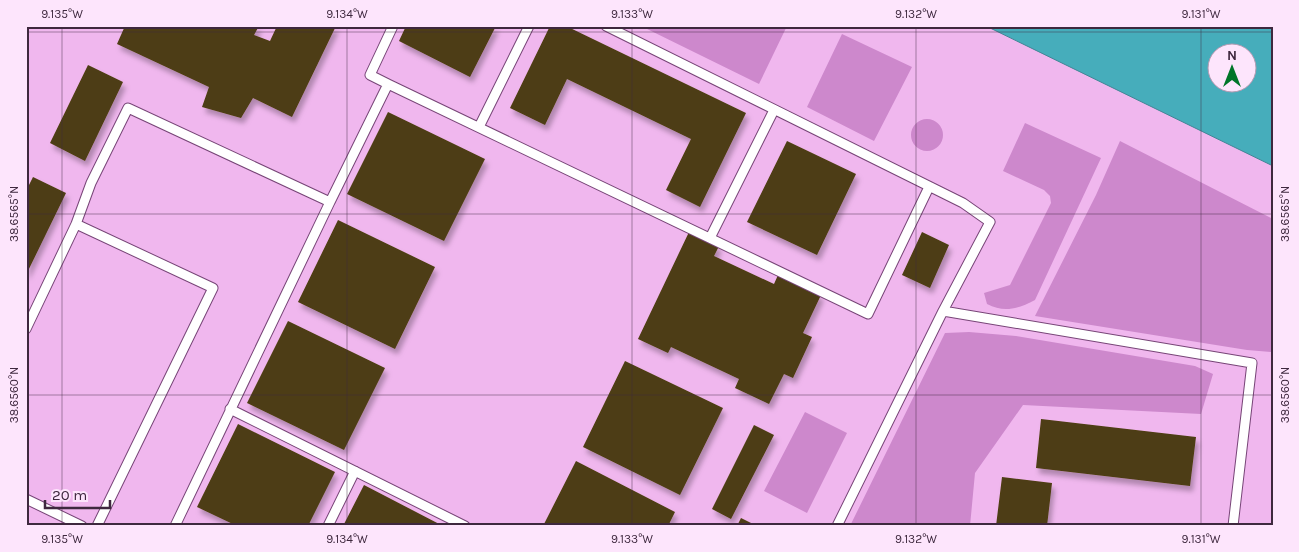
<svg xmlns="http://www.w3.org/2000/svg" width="1299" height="552" font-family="Karla,sans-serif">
  <defs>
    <filter id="shadow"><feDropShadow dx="3" dy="5.5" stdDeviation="2.5" flood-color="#0004"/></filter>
  </defs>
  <rect width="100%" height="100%" fill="#f0b7ee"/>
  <!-- green -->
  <path fill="#cd88cc" d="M641,26h146l-28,58z
    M842,34l70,33 -38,74 -67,-34z
    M911 135a16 16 0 1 1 32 0a16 16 0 1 1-32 0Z
    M1025,123l76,35 -66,142c-17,9 -31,13 -48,4l-3,-11 26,-8 41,-82 -1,-7 -6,-6 -41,-19z
    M1120,141l153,78v124l-2,9 -24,-2 -212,-34 61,-121z
    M969,332l47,4 179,30 18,8 -12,40 -178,-9 -48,68 -5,53h-120l95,-193z
    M805,412l42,21 -40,80 -43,-22z"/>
  <!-- water -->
  <path fill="#46adbb" stroke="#448596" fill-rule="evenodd" d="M986,26h287v140zM1216,52h30v30h-30z"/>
  <!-- building -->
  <path fill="#4e3d12" filter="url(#shadow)" d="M125,26h134l-5,9 16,6 7,-15h59l-44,91 -39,-19 -12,20 -39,-11 7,-20 -92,-43z
    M406,26h90l-26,51 -71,-36z
    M550,26h16l180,87 -46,94 -34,-17 25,-51 -124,-60 -22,46 -35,-17z
    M88,65l35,17 -38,79 -35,-18z
    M388,112l97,47 -41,82 -97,-47z
    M787,141l69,33 -39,81 -70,-33z
    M33,177l33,16 -40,82v-84z
    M338,220l97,47 -40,82 -97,-47z
    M689,232l30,14 -5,10 60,28 4,-9 43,20 -18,38 9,4 -19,41 -9,-4 -15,30 -34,-16 4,-9 -68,-32 -3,6 -30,-14z
    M922,232l27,13 -19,43 -28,-13z
    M288,321l97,47 -41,82 -97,-47z
    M625,361l98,47 -43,87 -97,-48z
    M1041,419l155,18 -6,49 -154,-18z
    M238,424l97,48 -27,54h-71l-40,-19z
    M754,425l20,10 -43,84 -19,-10z
    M576,461l99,51 -7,14h-125z
    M1002,477l50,6 -5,43h-51z
    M364,485l79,41h-100z
    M741,518l16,8h-20z"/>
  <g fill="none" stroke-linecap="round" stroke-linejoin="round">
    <!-- lane casing -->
    <g stroke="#774577" stroke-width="11">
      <path id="lane" d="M606,26l357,177 27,19 -47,89 -106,215
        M388,84l480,230 61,-127
        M479,127l50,-101
        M76,224l15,-41 37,-75 202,94 58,-118 -18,-9 23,-49
        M710,238l64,-128
        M943,311l309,52 -19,163
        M26,329l50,-105 137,64 -116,238
        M230,409l235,117
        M26,499l56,27
        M175,526l155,-324
        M328,526l27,-55"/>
    </g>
    <!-- lane -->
    <use href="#lane" stroke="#fff" stroke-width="9"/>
  </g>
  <!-- ticks -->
  <path fill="none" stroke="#3e283e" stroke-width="1" stroke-opacity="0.45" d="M62,26v500M347,26v500M632,26v500M916,26v500M1201,26v500M26,32h1247M26,214h1247M26,395h1247"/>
  <!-- border -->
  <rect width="1299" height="552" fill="none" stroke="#fde5fc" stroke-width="55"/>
  <!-- north arrow -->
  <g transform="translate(1232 68)"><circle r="24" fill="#fde5fc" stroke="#b199b0"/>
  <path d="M0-4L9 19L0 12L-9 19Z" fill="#017529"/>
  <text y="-8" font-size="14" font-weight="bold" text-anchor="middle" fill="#3e283e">N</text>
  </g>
  <!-- scale -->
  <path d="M45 500v8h65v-8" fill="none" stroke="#3e283e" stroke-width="2.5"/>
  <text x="52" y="500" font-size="15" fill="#3e283e" stroke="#fde5fc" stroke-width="4" paint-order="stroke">20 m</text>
  <rect x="28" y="28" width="1244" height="496" fill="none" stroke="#3e283e" stroke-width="2"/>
  <g font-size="12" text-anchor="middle" fill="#3e283e">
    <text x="62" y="18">9.135°W</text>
    <text x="347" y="18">9.134°W</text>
    <text x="632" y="18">9.133°W</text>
    <text x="916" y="18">9.132°W</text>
    <text x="1201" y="18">9.131°W</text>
    <text transform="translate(14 214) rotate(-90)" y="4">38.6565°N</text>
    <text transform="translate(1285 214) rotate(-90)" y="4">38.6565°N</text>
    <text transform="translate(14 395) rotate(-90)" y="4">38.6560°N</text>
    <text transform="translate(1285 395) rotate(-90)" y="4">38.6560°N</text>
    <text x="62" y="543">9.135°W</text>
    <text x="347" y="543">9.134°W</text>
    <text x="632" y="543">9.133°W</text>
    <text x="916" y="543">9.132°W</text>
    <text x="1201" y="543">9.131°W</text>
  </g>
</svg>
